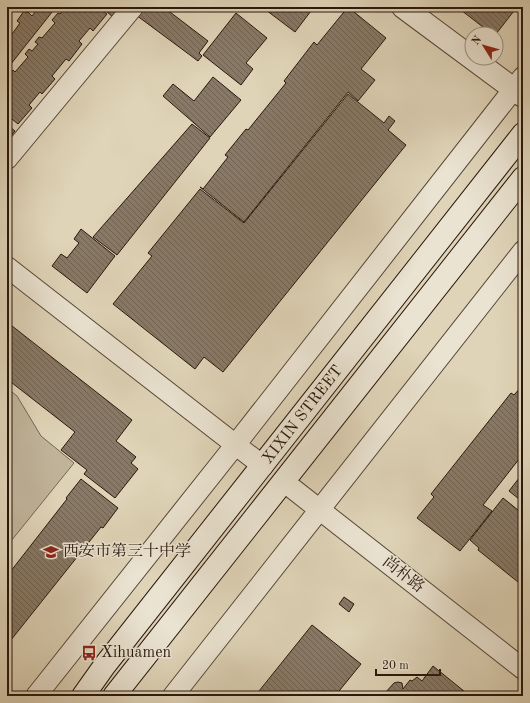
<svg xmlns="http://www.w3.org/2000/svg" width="530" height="703" font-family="'Old Standard TT','Noto Serif SC',serif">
  <defs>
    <pattern id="building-back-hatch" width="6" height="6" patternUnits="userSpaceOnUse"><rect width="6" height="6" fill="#887966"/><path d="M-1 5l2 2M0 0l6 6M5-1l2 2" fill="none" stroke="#6f6252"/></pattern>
  </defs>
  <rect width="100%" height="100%" fill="#dfd4b8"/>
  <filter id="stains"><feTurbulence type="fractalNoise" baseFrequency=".005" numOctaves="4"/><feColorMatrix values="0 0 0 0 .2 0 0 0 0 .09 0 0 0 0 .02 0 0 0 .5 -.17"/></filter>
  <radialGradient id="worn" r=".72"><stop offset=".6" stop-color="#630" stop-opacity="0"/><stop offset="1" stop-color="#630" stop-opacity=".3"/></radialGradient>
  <!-- green -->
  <path fill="#c0b49b" stroke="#746654" d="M7,388l10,8 24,40 33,27 -67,83z"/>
  <!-- building -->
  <path fill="url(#building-back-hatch)" stroke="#29170d" d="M39,7h17l-49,62v-28l13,-18 -3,-2 7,-10 3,2 1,-1 4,4z
    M61,7h37l9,7 -14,17 -3,-3 -11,13 3,3 -13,17 -3,-2 -14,17 3,3 -13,15 -2,-2 -11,13 3,3 -14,16 -11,-9v-32l3,-3 -3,-3 6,-7 2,2 13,-15 -3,-3 4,-5 3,2 6,-7 -3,-2 4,-5 3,1 13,-15 -3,-3 6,-7 2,1 4,-5z
    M107,7h20l-11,13 -11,-10z
    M142,7h25l-1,2 42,32 -9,12 3,3 -4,5 -62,-46z
    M262,7h52l-19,25z
    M348,7l38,31 -25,31 14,11 -17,21 -10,-9 -104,130 -44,-35 3,2 25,-32 -3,-2 21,-26 2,1 38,-47 -2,-2 30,-39 3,3z
    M457,7h60l-21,27h-4z
    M236,13l31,25 -21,25 7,6 -12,16 -38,-30z
    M213,77l28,23 -31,37 -47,-41 10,-12 21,17z
    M348,94l36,29 5,-7 6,5 -7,9 18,15 -183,227 -19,-15 -9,12 -82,-65 39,-48 -4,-3 52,-64 44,34z
    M192,124l18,14 -93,117 -24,-18z
    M7,125l8,6 -8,10z
    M81,229l34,27 -28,37 -35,-27 9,-12 6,4 12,-15 -5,-4z
    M7,322l125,98 -16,21 20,16 -5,6 7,6 -23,29 -31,-24 3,-4 -26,-20 14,-18 -68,-53z
    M523,385v69l-40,51 9,6 -32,40 -43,-33 17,-21 -3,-3 80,-101 3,2z
    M523,473v21l-4,5 -10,-8z
    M81,479l37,29 -15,20 -2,-1 -94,118v-69l60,-77 -1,-1z
    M503,498l20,16v72l-45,-36 1,-2 -9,-8z
    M344,597l10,7 -5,8 -10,-8z
    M312,625l49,39 -26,32h-80z
    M433,666l37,30h-82l-3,-3 9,-10 4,-1 4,1 1,6 7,-9 2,1 5,-4 5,4z"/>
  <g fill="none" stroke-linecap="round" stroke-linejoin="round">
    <!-- minor casing -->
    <g stroke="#564638" stroke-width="22">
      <path id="minor" d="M7,159l126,-152
        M7,267l256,199
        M283,481l240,188
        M36,696l200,-252 287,-367
        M173,696l350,-445"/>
    </g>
    <!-- tertiary casing -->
    <g stroke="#564638" stroke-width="24">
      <path id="tertiary" d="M403,7l120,89"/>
    </g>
    <!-- secondary casing -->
    <g stroke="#29170d" stroke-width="24">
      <path id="secondary" d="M83,696l22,-31 418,-531
        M114,696l409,-518"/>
    </g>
    <!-- minor -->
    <use href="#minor" stroke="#eae3d1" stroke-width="20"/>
    <!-- tertiary -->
    <use href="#tertiary" stroke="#eae3d1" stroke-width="22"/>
    <!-- secondary -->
    <use href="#secondary" stroke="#eae3d1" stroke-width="22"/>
  </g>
  <!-- icons -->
  <defs>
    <g id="school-bare" transform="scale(1.2)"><path d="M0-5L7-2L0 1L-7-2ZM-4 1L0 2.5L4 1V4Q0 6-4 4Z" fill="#8f2418" stroke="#eae3d1" stroke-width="2.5" paint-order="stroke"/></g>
    <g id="bus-bare" transform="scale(1.2)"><path d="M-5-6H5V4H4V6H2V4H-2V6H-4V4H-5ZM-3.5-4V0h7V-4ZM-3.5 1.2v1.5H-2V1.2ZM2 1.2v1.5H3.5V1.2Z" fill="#8f2418" stroke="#eae3d1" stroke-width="2.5" paint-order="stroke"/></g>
  </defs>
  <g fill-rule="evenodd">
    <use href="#school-bare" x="51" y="552"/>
    <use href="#bus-bare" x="89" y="653"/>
  </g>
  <g text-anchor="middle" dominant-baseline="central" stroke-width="3" stroke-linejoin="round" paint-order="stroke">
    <!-- street labels -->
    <g font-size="16" fill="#29170d" stroke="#eae3d1">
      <text transform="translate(303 415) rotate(-52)">XIXIN STREET</text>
      <text transform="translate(403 575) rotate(38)">尚朴路</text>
    </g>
    <!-- poi labels -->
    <g font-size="16" fill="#29170d" stroke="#eae3d1" text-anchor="start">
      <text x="63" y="552">西安市第三十中学</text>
      <text x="101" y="653">Xihuamen</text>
    </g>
  </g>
  <!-- margin -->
  <rect width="530" height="703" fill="none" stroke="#dfd4b8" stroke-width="24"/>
  <rect x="8" y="8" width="514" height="687" fill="none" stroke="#29170d" stroke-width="2"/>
  <rect x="12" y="12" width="506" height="679" fill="none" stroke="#29170d"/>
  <!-- north arrow -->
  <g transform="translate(484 46) rotate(307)"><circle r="19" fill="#eae3d1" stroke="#9d9183"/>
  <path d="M0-3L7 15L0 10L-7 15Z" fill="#8f2418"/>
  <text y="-6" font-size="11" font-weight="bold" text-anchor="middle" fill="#29170d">N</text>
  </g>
  <!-- scale -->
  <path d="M376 669v6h64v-6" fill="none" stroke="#29170d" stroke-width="2"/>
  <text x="382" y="669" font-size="12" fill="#29170d" stroke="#eae3d1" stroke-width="3" paint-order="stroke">20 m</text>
  <rect width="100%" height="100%" filter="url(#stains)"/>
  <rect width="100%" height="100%" fill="url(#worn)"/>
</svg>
